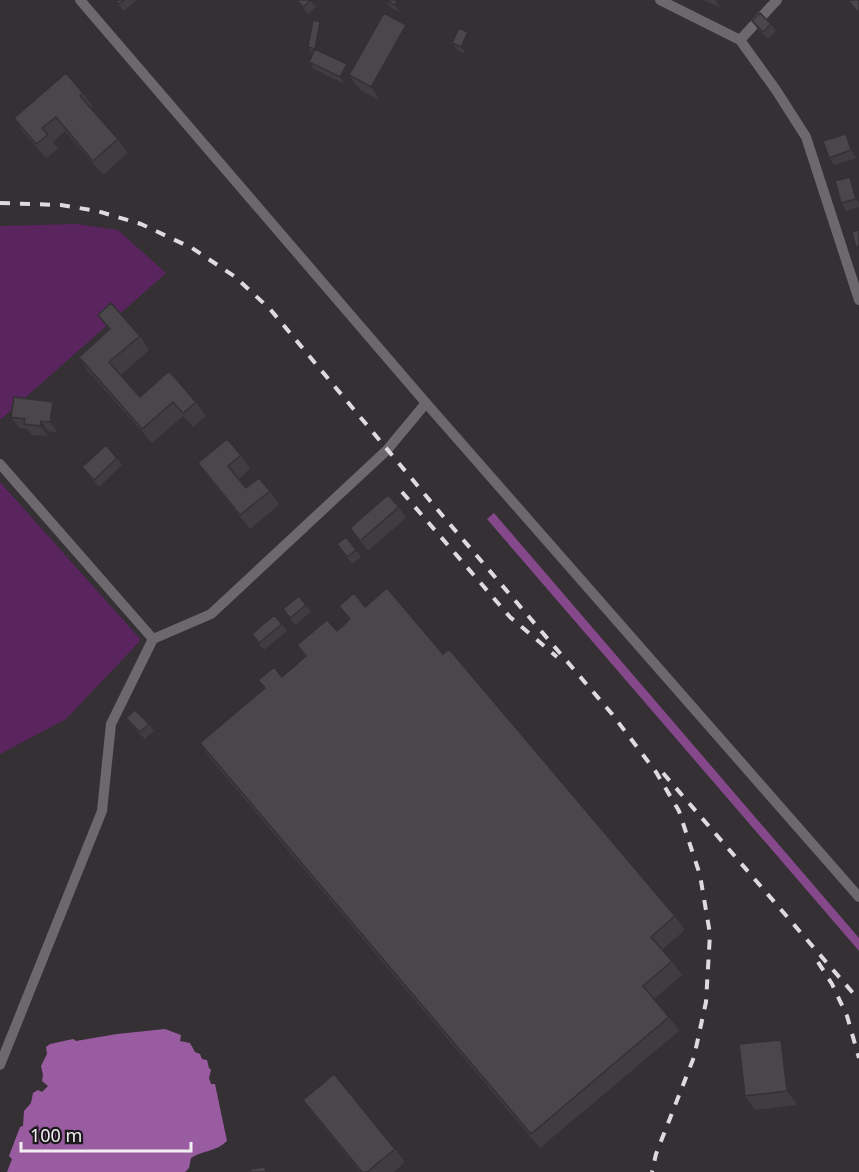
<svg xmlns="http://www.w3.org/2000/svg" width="859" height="1172" font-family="'Noto Sans',sans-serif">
  <rect width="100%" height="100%" fill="#343034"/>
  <!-- green -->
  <path fill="#5a255f" d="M76,224l42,6 48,43 -166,147v-194z
    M0,482l141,158 -75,79 -66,35z"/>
  <!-- forest -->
  <path fill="#85488b" d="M494,513l365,425v13l-372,-432z"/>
  <!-- water -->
  <path fill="#9a5ca0" d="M165,1029l16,6 -1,6 10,2 5,9 5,2 2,5 5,1 2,8 2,2 -2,8 2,6h4l12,57c-11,11 -24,9 -36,17l-2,10 -4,4h-178l5,-13 -3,-3 11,-29 3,-1 1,-15 7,-8 2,-10 5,-3 4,2 6,-6 -6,-5 1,-6 -2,-9 6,-12 -1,-7 4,-3 23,-5 3,2 41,-7z"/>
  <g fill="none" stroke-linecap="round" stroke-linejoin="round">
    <!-- minor -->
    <path stroke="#6b696b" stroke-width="10" d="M80,0l346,403 433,494
      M660,0l80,40 36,50 30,47 53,163
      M740,40l37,-40
      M0,464l153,175 -42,85 -9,87 -102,254
      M153,639l58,-25 176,-164 39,-47"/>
    <!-- rail -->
    <path stroke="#dddbdd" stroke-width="4" stroke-dasharray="10 10" stroke-linecap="butt" d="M0,203l61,2 36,6 44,13 51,24 42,28 36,33 172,206 170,199 44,58 23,39 21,64 10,59 -4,68 -12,55 -38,97 -4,18
      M402,492l108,125 47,40
      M663,773l196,227
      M818,962l14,22 15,32 12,42"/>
  </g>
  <!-- wall -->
  <path fill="#403c40" d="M114,0h23l-13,11z
    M296,0h14l6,7 -8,7z
    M385,0h21l-6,12 -10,-5z
    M703,0h22l-4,8z
    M752,21l19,3 5,7 -8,8 -11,-11z
    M320,22l5,7 -4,23 26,12 4,7 65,-32 -36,62 -21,-12 -10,-14 -4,9 -31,-15 -5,-7 3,-8 -4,-7z
    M468,32l5,7 -7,15 -9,-4 -5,-7z
    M83,93l10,14 -2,1 27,31 10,14 -25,22 -38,-44 -12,11 5,7 -12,9 -23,-26 -9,-14z
    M851,141l5,17 -22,7 -5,-7z
    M850,177l5,7 4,14v9l-13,4 -5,-8z
    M98,315l42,21 9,14 -28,25 19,22 56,5 10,14 -13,11 -10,-11 -31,27 -64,-72 -9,-14 30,-27z
    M53,402l7,10 -2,21 -10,-2v5l-16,-1 -5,-6 -8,-1 -8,-11z
    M241,455l9,14 -11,10 7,9 24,3 9,14 -29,24 -42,-52 -10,-14z
    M117,458l5,7 -23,22 -12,-13 -5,-7z
    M399,507l7,11 -38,33 -18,-23z
    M337,544l19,6 5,7 -9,7z
    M306,605l5,7 -16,13 -12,-16z
    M339,606l26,1 78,47 232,262 10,14 -23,20 10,11 10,14 -28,24 15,18 10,14 -139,117 -331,-391 -9,-14 64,-55 -6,-8 24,-3 23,-20 -8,-12 40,-14 12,-11z
    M282,624l5,7 -23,19 -12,-16z
    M126,718l23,6 5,7 -9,8 -14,-14z
    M791,1054l6,51 -42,5 -10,-14z
    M303,1100l92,49 10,13 -11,10h-34l-47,-58z"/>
  <!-- shaded-wall -->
  <path fill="#343134" d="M397,0h9l-6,12 -5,-7z
    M717,0h8l-4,8 -5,-7z
    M320,22l5,7 -5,27 -5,-7z
    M406,25l10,14 -36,62 -9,-14z
    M468,32l5,7 -7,15 -5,-7z
    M347,64l4,7 -6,13 -5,-7z
    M846,134l5,7 5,17 -5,-8z
    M850,177l5,7 4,14v5l-3,-4z
    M53,402l7,10 -2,21 -8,-11z
    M41,421l7,10v5l-8,-10z
    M781,1040l10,14 6,51 -10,-14z"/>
  <!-- building -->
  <path fill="#4a464a" stroke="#343134" stroke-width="1.5" d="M115,0h9l-5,4z
    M297,0h14l-8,7z
    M385,0h12l-2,5z
    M848,0h11v14z
    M384,13l22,12 -35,62 -22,-12z
    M760,13l11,11 -8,8 -11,-11z
    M313,20l7,2 -5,27 -7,-2z
    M459,28l9,4 -7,15 -9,-4z
    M315,49l32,15 -7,13 -31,-15z
    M66,73l17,20 -3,3 38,43 -25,22 -37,-44 -14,11 6,7 -12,9 -22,-26z
    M846,134l5,16 -22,8 -6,-17z
    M850,177l6,22 -15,4 -6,-22z
    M859,230v16l-3,1 -4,-15z
    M111,303l29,33 -31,26 31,35 29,-26 27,31 -13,11 -10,-11 -31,27 -63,-72 31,-28 -12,-14z
    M14,397l39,5 -3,20 -9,-1 -1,5 -16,-2 1,-5 -14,-2z
    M227,439l14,16 -13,11 18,22 13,-10 11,13 -30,24 -42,-52z
    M106,445l11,13 -23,22 -12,-13z
    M388,495l11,12 -39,34 -10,-13z
    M346,537l10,13 -9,7 -10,-13z
    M387,588l56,66 6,-5 226,267 -24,21 21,24 -29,25 26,31 -138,117 -331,-391 65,-55 -7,-8 16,-13 8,10 24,-21 -9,-11 30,-25 10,11 13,-12 -11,-13 15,-13 11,14z
    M299,596l7,9 -16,13 -7,-9z
    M274,615l8,9 -23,19 -7,-9z
    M135,710l14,14 -9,8 -14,-14z
    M781,1040l6,51 -42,5 -6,-52z
    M334,1074l61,75 -28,23h-5l-59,-72z
    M265,1167l1,5h-15l-1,-3z"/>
  <!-- scale -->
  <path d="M21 1142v9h170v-9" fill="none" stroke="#f0eef0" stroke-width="3"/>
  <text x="30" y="1142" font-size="18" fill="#f0eef0" stroke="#1b191b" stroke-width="4.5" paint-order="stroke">100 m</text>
</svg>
